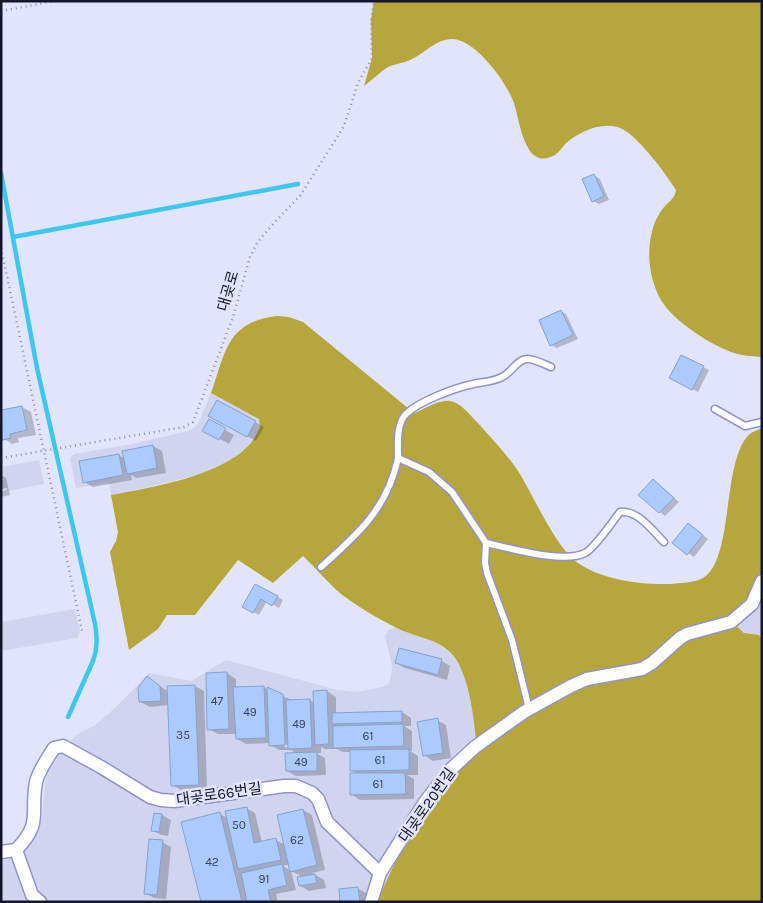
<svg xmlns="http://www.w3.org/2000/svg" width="763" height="903" font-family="Karla,'Noto Sans KR',sans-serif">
  <rect width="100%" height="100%" fill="#e1e4fc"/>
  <!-- built -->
  <path fill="#d1d4ef" d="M211,393l48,26 1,8 -4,8 -9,12 -16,13 -20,10 -17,6 -71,17 -12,2 -2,-13 -33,6 -6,-30 4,-4 58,-10 56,-13 6,-3 5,-6z
    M39,460l5,24 -43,8v-25z
    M762,581v58l-3,-4 -15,-2 -13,-11z
    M75,609l5,22 -2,7 -77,13v-29z
    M395,628l38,13 19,13 11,18 9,35 4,30 -17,13 -20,21 -21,28 -39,65 -10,22 -4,16h-364v-41l13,-4 10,-6 10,-13 8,-19 3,-36 5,-14 9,-15 17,-19 18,-9 21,-18 34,-35 42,8 35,-21 112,30 18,2 27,-5 6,-4 2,-7 1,-11 -7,-29 3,-6z"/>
  <!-- forest -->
  <path fill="#b6a63b" d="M374,1h388v356c-10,-1 -21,-1 -31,-5 -21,-8 -52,-28 -66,-46 -15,-20 -20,-53 -12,-78 1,-5 5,-12 8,-17 6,-9 13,-10 15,-21 -10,-16 -36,-51 -52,-60 -18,-11 -45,1 -59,14 -3,4 -6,8 -10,11 -5,3 -13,5 -18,2 -14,-6 -19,-41 -23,-54 -7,-20 -38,-63 -61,-64 -16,-1 -29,15 -43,21 -7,3 -15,4 -22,7 -8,5 -16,13 -24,19l8,-28 -1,-38z
    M277,316l12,1 14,5 111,91c11,-4 25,-14 36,-12 10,1 20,14 27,21 14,16 29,31 41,49 16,25 37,76 60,92 25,17 62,22 92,21 10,-1 24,-1 33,-6 32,-19 18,-122 48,-145 3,-2 8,-3 11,-5v153l-30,41 12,11 15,2 3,4v263h-384c17,-50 62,-114 99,-150 -2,-26 -7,-80 -26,-99 -16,-16 -39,-16 -58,-27 -18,-9 -36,-20 -52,-32 -13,-11 -25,-26 -38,-38l-30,27 -35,-23 -43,55h-28l-9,14 -29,21 -19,-98 6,-11 2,-9 -7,-37c39,-7 109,-19 137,-49 5,-5 9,-12 12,-19l-1,-8 -48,-26c15,-41 15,-71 66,-77z"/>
  <!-- shadow -->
  <path fill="#0003" fill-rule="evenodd" d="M594,175l6,4 9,21 -10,4 -6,-3z
    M561,311l5,3 12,25 -21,9 -6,-3z
    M703,367l6,3 -11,22 -21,-11z
    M218,402l46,25 -8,14 -46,-25z
    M22,407l9,5 5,23 -18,3 1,4 -7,2 -6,-4 -5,1v-30z
    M209,421l25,14 -5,9 -25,-14z
    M153,446l9,5 4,22 -29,5 -6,-3 1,5 -39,7 -9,-5 35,-27 6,4z
    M1,475l5,3 4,17 -9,2v-5l6,-2v-2l-6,1z
    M653,480l26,22 -14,14 -5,-4z
    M694,528l14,11 -14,18 -20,-14z
    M256,585l27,15 -4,8 -12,-7 -8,14 -15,-8z
    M442,661l8,5 -3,14 -42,-12 -9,-5z
    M227,673l9,6v9l27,-1 29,13h18l4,3 13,-12 9,6v17l66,-2 9,6v8h-7l8,5v20h-2l8,5v19h-11l7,4v20l-54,1 -9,-6 7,-19 -7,-5v-18h-8l-6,-3h-12l-4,-2v6h-5l9,5 1,17 -30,1 -9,-5 10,-17 -6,-4h-12l-9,-5v-2l-24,1 -9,-5v-5h-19l-9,-5zM280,741l9,5v3l-10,-6z
    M148,678l21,14 26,-6 9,5 3,98 -26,1 -9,-5 -3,-80 -19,2 -9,-5z
    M437,720l9,5 5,33 -18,3 -9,-6z
    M246,808l9,5 7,30 14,-3 9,5 18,-35 9,5 13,55 -13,3 12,7 2,8 -17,3 -9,-5 3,-9 -12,-6 5,19 -20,4 2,8h-76l18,-88 8,4zM290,864l1,7 -8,-5z
    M162,815l9,5 -3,16 -7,-1 -9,-5z
    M162,842l9,5 -5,52 -12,-1 -9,-5z
    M357,888l9,5 2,9h-27z"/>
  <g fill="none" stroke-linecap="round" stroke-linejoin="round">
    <!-- stream -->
    <path stroke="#3cc8ee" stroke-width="4.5" d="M1,173l36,195 58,256c2,13 3,24 -2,37l-25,56
      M13,237l285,-53"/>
  </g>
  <!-- building -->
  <path fill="#abcafe" stroke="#84a2d4" d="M594,174l10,22 -12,6 -10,-23z
    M561,310l12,25 -23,11 -11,-26z
    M681,355l23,11 -12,24 -23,-12z
    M217,400l39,21 -9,16 -39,-21z
    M22,406l5,24 -17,4 1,4 -9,2 -1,-30z
    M209,419l17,9 -7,12 -17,-9z
    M153,445l4,23 -30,6 -5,-23z
    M119,454l4,21 -40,8 -4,-22z
    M653,479l21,19 -15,15 -21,-18z
    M688,523l15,12 -16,20 -15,-12z
    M255,584l23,12 -6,10 -11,-7 -8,14 -11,-6z
    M399,648l43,11 -4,16 -43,-12z
    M227,672l2,57 -22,1 -1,-57z
    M147,676l13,10 1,15 -22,1 -1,-14z
    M195,685l4,100 -28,1 -4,-100z
    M264,686l2,52 -30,1 -3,-52z
    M267,687l16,7 2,51 -16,1z
    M327,690l2,54 -14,1 -2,-54z
    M310,699l2,49 -24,1 -2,-49z
    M402,711v11l-70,2v-11z
    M438,718l5,35 -20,3 -6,-34z
    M403,724l1,22 -71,2v-22z
    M409,749v21l-59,1v-21z
    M317,752v19h-31l-1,-18z
    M350,773h55l1,21 -56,1z
    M247,807l7,36 22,-5 5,22 -43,9 -13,-58z
    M303,809l14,56 -27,7 -13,-57z
    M220,812l22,90h-41l-20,-80z
    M154,813l8,1 -3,18 -8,-1z
    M149,839l14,1 -6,55 -13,-1z
    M282,864l5,21 -19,5 3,12h-24l-6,-29z
    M315,874l2,9 -18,3 -2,-9z
    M358,887l2,15h-20l-1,-13z"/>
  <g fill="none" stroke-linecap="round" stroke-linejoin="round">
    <!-- service casing -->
    <g stroke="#9094cb" stroke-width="9">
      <path id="service" d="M715,409l30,17 17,-4
        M486,543c24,5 78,21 99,10 9,-4 28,-32 35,-41 18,-2 32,18 44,30
        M321,567c36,-32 67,-59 77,-109
        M529,709l-17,-69 -25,-67 -2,-10 1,-20 -34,-51 -23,-20 -31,-14c0,-13 -2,-34 8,-44 13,-13 49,-26 67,-30 9,-2 20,-2 29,-7 9,-4 15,-17 24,-18 7,-1 18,5 25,8"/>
    </g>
    <!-- minor casing -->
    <g stroke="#9094cb" stroke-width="15">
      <path id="minor" d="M16,850l16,45 8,7
        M1,852l15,-2c27,-28 14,-35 20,-68 3,-12 11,-23 18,-34l9,-2 38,21 49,30 11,3 13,1 110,-15h12l16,7 6,6 9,23 53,51
        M371,902l9,-29 45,-71 24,-31 26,-24 49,-35 47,-26 16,-7 55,-10 10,-6 28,-25 7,-4 44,-12 21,-18 10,-23"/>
    </g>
    <!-- path -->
    <path stroke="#8f91a8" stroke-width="2.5" stroke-dasharray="1 4" stroke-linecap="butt" d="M1,11l54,-10
      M1,248l81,383
      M1,458l183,-31 9,-5 40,-105 17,-60 7,-14 15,-18 28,-29 44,-70 14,-43 14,-25 -1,-38 3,-19"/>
    <!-- service -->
    <use href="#service" stroke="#fff" stroke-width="6"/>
    <!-- minor -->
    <use href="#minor" stroke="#fff" stroke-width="12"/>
  </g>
  <g text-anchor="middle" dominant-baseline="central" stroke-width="5" stroke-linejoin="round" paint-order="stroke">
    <!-- number labels -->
    <g font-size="12" fill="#3a4360">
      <text x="217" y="701">47</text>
      <text x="250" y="712">49</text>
      <text x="299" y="724">49</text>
      <text x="183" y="735">35</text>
      <text x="368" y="736">61</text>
      <text x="380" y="760">61</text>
      <text x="301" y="762">49</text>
      <text x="378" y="784">61</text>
      <text x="239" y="825">50</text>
      <text x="297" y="840">62</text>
      <text x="212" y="862">42</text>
      <text x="264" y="879">91</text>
    </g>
    <!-- street labels -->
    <g font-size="15" fill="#15162b" stroke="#e1e4fc">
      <text transform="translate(228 291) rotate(-74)">대곶로</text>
      <text transform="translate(219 794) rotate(-8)">대곶로66번길</text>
      <text transform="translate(427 805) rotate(-55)">대곶로20번길</text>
    </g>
  </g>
  <!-- border -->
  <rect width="763" height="903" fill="none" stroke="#15162b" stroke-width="5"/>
</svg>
